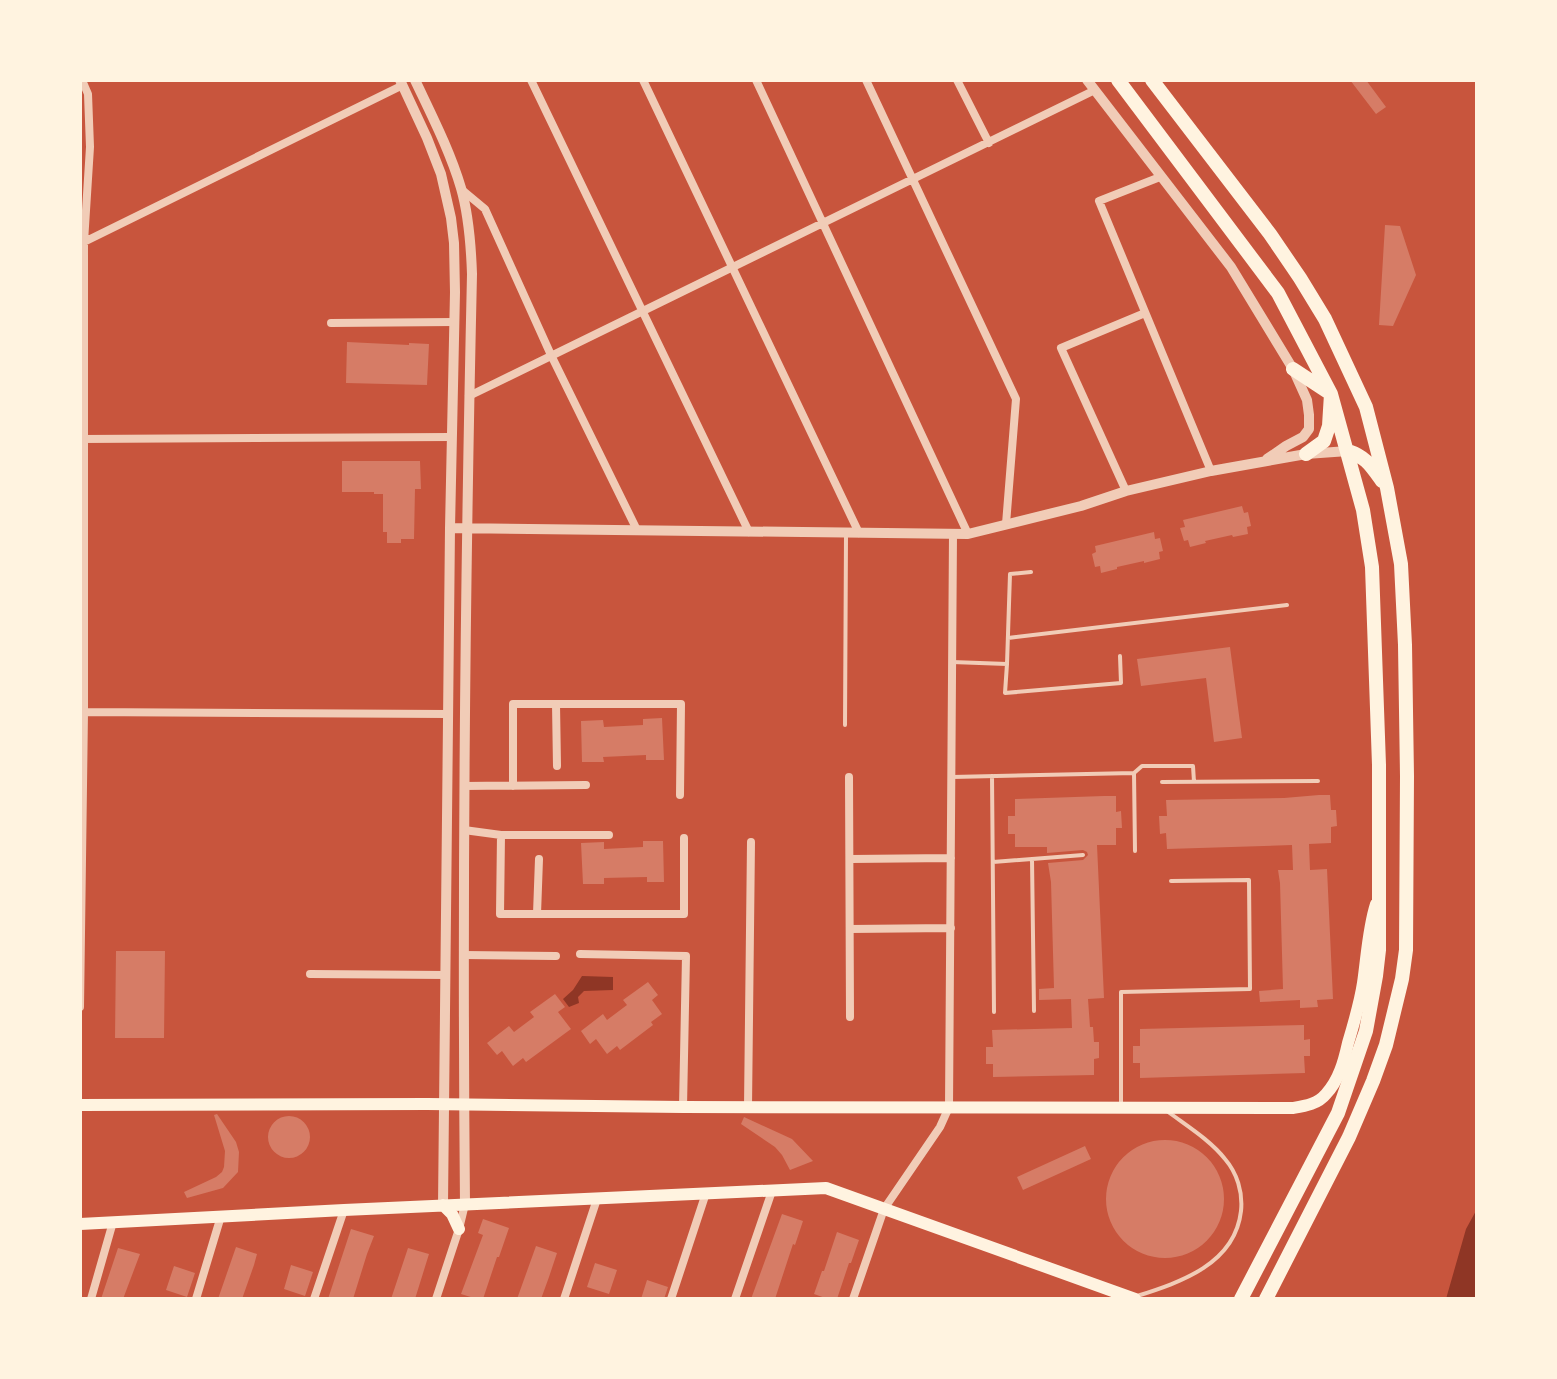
<svg xmlns="http://www.w3.org/2000/svg" width="1557" height="1379" font-family="'Fira Sans Condensed',sans-serif">
  <rect width="100%" height="100%" fill="#c8553d"/>
  <!-- water -->
  <path fill="#8f3625" d="M582,976l31,1v13l-29,1 -6,6 1,6 -10,4 -6,-8 10,-9z
    M1477,1209v90h-31l20,-70z"/>
  <!-- building -->
  <path fill="#d67c66" d="M1350,80h16l20,27 -10,7z
    M1385,225l15,1 16,49 -23,51 -14,-1z
    M347,342l62,3v-2l20,1 -2,41 -81,-2z
    M342,461h78l1,28h-6l-1,50h-13v4h-14v-11h-4v-38h-9v-2h-32z
    M1242,506l2,7 4,-1 3,14 -4,1 1,7 -15,3 -1,-2 -27,6 1,2 -16,4 -2,-7 -4,1 -4,-13 5,-1 -2,-7z
    M1154,532l1,7 5,-1 3,13 -4,1 1,7 -16,4v-2l-27,6v2l-16,4 -1,-7 -5,1 -3,-13 4,-2 -1,-6z
    M1230,647l12,91 -28,4 -8,-64 -65,8 -4,-27z
    M662,718l2,42h-18v-5l-43,2 1,5h-22l-1,-41 22,-1 1,7 39,-2v-6z
    M1319,795h11l1,15h5l1,16 -6,1v16l-22,1 1,26 17,-1 6,130 -16,1 1,7 -18,1v-8l-40,2 -1,-11 24,-2 -3,-106 -2,-13h15l-1,-25 -125,4 -1,-16 -6,1 -1,-18h8l-1,-16 118,-2z
    M1104,796h12v16l5,-1 1,17h-6v17h-19l7,153 -16,1 2,28h3l1,15h5v16l-5,1v16l-101,2v-13h-7v-17h7l-1,-17 80,-2 -1,-29 -32,1v-11l15,-1 -3,-106 -3,-19 35,-3 5,-5 -1,-3 -4,-2 -36,3v-6h-32v-13h-7v-18h7v-17z
    M643,841h20l1,41h-17v-5l-43,1v6h-21l-2,-41 23,-1v7l39,-2z
    M116,951h49l-1,87h-49z
    M648,982l10,13 -6,5 10,14 -11,8 2,3 -33,25 -3,-4 -10,8 -11,-15 -6,5 -9,-13 22,-17 4,6 20,-15 -4,-5z
    M555,994l10,13 -7,5 13,17 -45,33 -3,-4 -10,8 -11,-15 -5,4 -10,-12 22,-17 5,6 20,-15 -4,-5z
    M1304,1025v15l6,-1v17h-6l1,17 -165,5v-15h-7v-17h7v-17z
    M217,1114l19,28 3,10 -1,20 -15,16 -36,10 -3,-6 32,-15 6,-5 2,-5 1,-16 -11,-36z
    M268 1137a21 21 0 1 1 42 0a21 21 0 1 1-42 0Z
    M744,1117l48,22 21,22 -23,9 -8,-15 -7,-8 -34,-23z
    M1106 1199a59 59 0 1 1 118 0a59 59 0 1 1-118 0Z
    M1085,1146l6,13 -68,31 -6,-13z
    M782,1214l21,7 -8,24 -2,-1 -18,55h-24z
    M483,1219l26,9 -10,29h-2l-14,42h-6l-16,-5 22,-59 -5,-2z
    M351,1229l23,7 -7,18 -14,45h-25z
    M837,1232l22,8 -8,23h-2l-12,36h-9l-14,-5 8,-23h2z
    M536,1246l21,7 -8,24 -8,22h-24z
    M236,1247l21,7 -3,11 -12,34h-24z
    M118,1248l22,6 -17,45h-22z
    M408,1248l21,6 -14,45h-24z
    M595,1263l22,7 -8,24 -22,-7z
    M291,1265l22,7 -8,24 -21,-7z
    M174,1266l21,7 -8,24 -21,-7z
    M647,1280l21,7 -4,12h-23z"/>
  <g fill="none" stroke-linecap="round" stroke-linejoin="round">
    <!-- service -->
    <path stroke="#f1ccb7" stroke-width="4" d="M1008,638l279,-33
      M952,662l55,2 3,-90 21,-2
      M1007,664l-2,29 116,-10 -1,-27
      M845,725l1,-190
      M1134,773l8,-7h51l1,16
      M992,776l2,236
      M952,777l182,-4 1,78
      M1162,782l156,-1
      M1032,859l2,152
      M993,862l90,-7
      M1121,1106v-114l129,-3 -1,-109 -78,1
      M1137,1296c44,-14 98,-32 104,-85 2,-19 -4,-38 -16,-52 -15,-19 -38,-33 -58,-48"/>
    <!-- minor -->
    <path stroke="#f1ccb7" stroke-width="8" d="M531,80l218,452
      M643,80l216,453
      M756,80l212,454
      M866,80l150,319 -10,125
      M957,80l32,63
      M1160,177l-61,24 112,270
      M461,189l24,20 66,146 86,175
      M84,242l319,-157
      M331,323l123,-1
      M469,396l626,-306
      M82,439l369,-2
      M1126,491l-65,-143 84,-35
      M556,704l1,62
      M81,712l367,2
      M849,777l1,240
      M464,786l122,-1
      M513,786v-82h168l-1,91
      M464,830l37,5
      M609,835h-108l-1,79h184v-76
      M851,859l100,-1
      M537,914l2,-55
      M850,929l101,-1
      M580,954l106,2 -3,151
      M464,955l92,1
      M310,974l136,1
      M80,1007l4,-295v-470l6,-95 -2,-53 -6,-14
      M748,1107l3,-265
      M91,1299l22,-77
      M196,1299l25,-83
      M314,1299l30,-89
      M436,1299l23,-70 6,-25
      M564,1299l33,-100
      M671,1299l35,-106
      M735,1299l37,-108
      M853,1299l31,-90 56,-82 9,-20 4,-573"/>
    <!-- tertiary -->
    <path stroke="#f1ccb7" stroke-width="10" d="M400,80l27,58 14,36 10,44 3,25 1,49 -5,236 -7,677
      M415,80c17,36 35,71 46,108 8,28 10,57 11,86 -7,310 -10,620 -7,930
      M1087,80l144,187 62,102 14,31 2,15v14l-6,8 -17,9 -19,13
      M450,528l518,6 113,-28 45,-15 85,-20 95,-17 42,-3"/>
    <!-- secondary -->
    <path stroke="#fff3e0" stroke-width="12" d="M80,1105l347,-1 256,3 610,1c12,-2 25,-4 33,-14 13,-14 18,-33 22,-51 6,-20 12,-40 15,-60 4,-27 5,-54 13,-79
      M443,1205l9,9 7,15
      M80,1224l264,-14 482,-22 309,111"/>
    <!-- trunk -->
    <path stroke="#fff3e0" stroke-width="14" d="M1118,80l160,213 53,101 32,116 9,57 7,198v185l-3,26 -10,55 -28,82 -97,186
      M1152,80l118,154 30,44 25,41 41,88 21,81 14,76 4,81 2,131 -1,174 -4,29 -16,66 -13,36 -24,56 -83,162
      M1293,369l38,25 -2,32 -5,15 -18,13
      M1348,451c18,6 23,15 34,30"/>
  </g>
  <!-- border -->
  <rect width="1557" height="1379" fill="none" stroke="#fff3e0" stroke-width="164"/>
</svg>
